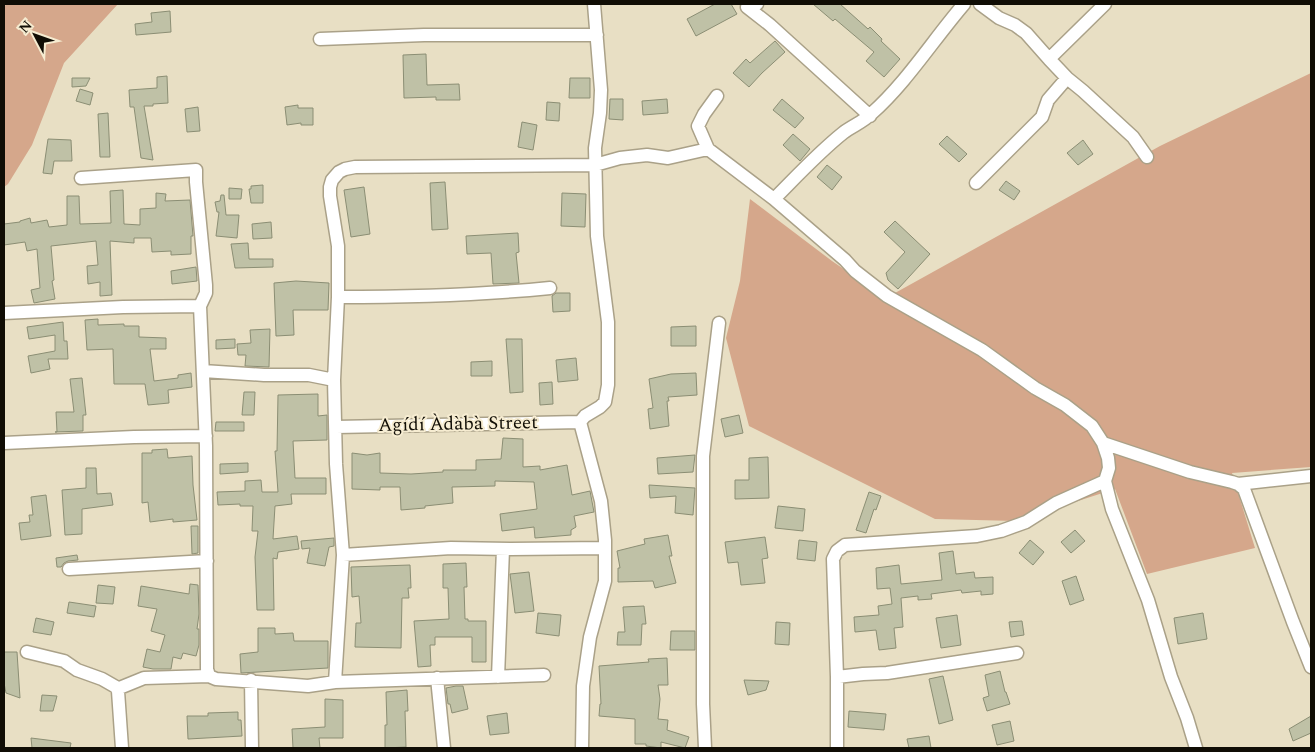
<svg xmlns="http://www.w3.org/2000/svg" width="1315" height="752" font-family="Spectral,serif">
  <rect width="100%" height="100%" fill="#e8dfc4"/>
  <!-- green -->
  <path fill="#d5a78b" d="M6,4h112l-54,59 -32,82 -24,39 -4,3v-179z
    M1311,73v394l-79,6 23,75 -108,26 -32,-85 -99,32 -81,-2 -186,-93 -23,-88 14,-57 10,-82 82,62 54,37 274,-152z"/>
  <!-- building -->
  <path fill="#bfc1a6" stroke="#8b8e74" d="M715,4h16l6,10 -41,22 -9,-17z
    M813,4h27l28,25 2,-2 12,12 -1,2 19,18 -16,18 -18,-16 8,-9 -39,-33 -2,2z
    M170,11l1,21 -35,3 -1,-11 17,-2 -1,-9z
    M775,41l10,11 -23,21 -13,14 -16,-14 13,-14 4,4z
    M426,54l1,31 32,-1 1,16h-24v-3l-32,1 -1,-43z
    M167,76l1,27 -15,1v2h-9l9,54 -12,-2 -7,-51h-4l-1,-17 28,-2v-11z
    M72,78h18l-4,8 -14,1z
    M570,78h20v20h-21z
    M80,89l13,4 -3,12 -14,-4z
    M610,99h13v21l-14,-1z
    M667,99l1,14 -25,2 -1,-14z
    M782,99l22,19 -9,10 -22,-18z
    M547,102l13,1 -1,18 -13,-1z
    M298,105v3h15v17h-12v-2l-14,2 -2,-18z
    M198,107l2,24 -13,1 -2,-23z
    M108,113l2,44h-10l-2,-43z
    M522,122l15,3 -4,25 -15,-3z
    M793,134l17,15 -10,12 -17,-16z
    M947,136l20,18 -8,8 -20,-18z
    M48,139l23,1 1,21h-18l-2,13 -9,-1z
    M1083,140l10,14 -15,11 -11,-12z
    M827,165l15,12 -10,13 -15,-13z
    M1006,181l14,10 -6,9 -15,-10z
    M445,182l3,47 -16,1 -2,-47z
    M263,185v18h-12l-2,-14h2v-3z
    M364,187l6,47 -19,3 -7,-47z
    M229,188l13,1 -1,10h-12z
    M123,190l1,34 16,1v-16l16,-1v-15l10,1 -1,7 25,-1 3,36h-2v18l-20,1v-4l-19,1 -1,-14h-17v5l-24,-2 2,54 -12,1v-14l-12,2 -1,-18 11,-1 -2,-24 -45,5 3,34 -2,1 3,18 -21,4 -3,-13 9,-2 -3,-39 -10,2 -2,-9 -21,3v-21l16,-2v-1l10,-3 1,5 16,-3 2,7 18,-2v-29h12l1,28 31,-1 -1,-32z
    M562,193l24,1 -1,33 -24,-1z
    M221,195h3l2,20h13l-2,23 -21,-2 3,-24h-2l-2,-10 5,-1z
    M895,221l35,33 -32,35 -10,-9 -2,-7 19,-21 -21,-20z
    M271,222l1,16 -19,1 -1,-15z
    M518,233l1,19 -3,1 3,30 -26,1 -2,-31 -24,1 -1,-18z
    M248,243l1,16h24v8l-38,1 -4,-24z
    M196,267l1,14 -25,3 -1,-13z
    M296,281l33,2 -1,27h-35l1,25 -18,1 -2,-53z
    M556,293h14v18l-17,1 -1,-16z
    M98,319v6l26,-1v2h15v11l27,1v11h-16l4,32 24,-3v-3l13,-2 1,14 -24,3 1,13 -21,2 -3,-21h-31l-1,-35 -26,1 -2,-30z
    M63,322l1,19h3l1,18h-20l2,10 -19,4 -3,-17 27,-5v-16l-26,4 -2,-12z
    M696,326v20h-25v-19z
    M270,329l-1,38 -24,-1 1,-11h-8l-1,-11 14,-1 -1,-13z
    M235,339v9l-19,1v-9z
    M506,339h16l1,53 -13,1z
    M576,358l2,22 -20,2 -2,-22z
    M492,361v15h-21v-14z
    M696,373l1,22 -29,2 1,4h-2l2,25 -19,3 -2,-20 5,-1 -4,-29 22,-5z
    M82,378l4,37h-3v16l-28,1h2l-1,-20h18l-4,-33z
    M552,382l1,22 -13,1 -1,-22z
    M244,392h11l-1,23h-12z
    M318,394v22l9,-1v25l-34,1 2,37h31v16h-35l1,10 -17,2 -2,33 24,-3 2,13 -21,3 -1,7 -4,-1 1,52h-17l-2,-53 3,-26h-6l1,-25h-13v-2l-22,1 -1,-13 28,-1v-10l16,-1 1,12h16l-3,-41h2l1,-56z
    M739,415l4,18 -18,4 -4,-18z
    M216,422h28v9h-29z
    M503,438l20,1v28l17,-1v4l27,-5 5,30 18,-4 4,21 -20,4 2,11 -5,3v5l-36,3 -1,-11 -32,4 -2,-17 37,-5 -3,-27 -39,-1v5l-43,1 1,16 -28,3v2l-24,2 -1,-23h-20v3l-28,-1v-36l15,2 13,-2v20l31,1 32,-2v-2h33v-10l25,-1z
    M167,449l1,9 24,-2 1,29 4,35 -24,2v-3l-23,3 -2,-20 -6,1v-50h10v-3z
    M695,455l-2,17 -35,2 -1,-16z
    M768,457l1,41 -34,1v-19h14v-22z
    M248,463v9l-28,2v-10z
    M86,468h10l1,26 14,-1 2,12 -31,4v25l-17,1 -3,-45 24,-2z
    M649,485l46,3 -2,27 -18,-2 1,-17 -26,2z
    M869,492l12,4 -5,14 -2,-1 -8,24 -10,-3z
    M46,495l5,41 -30,4 -2,-17 11,-1 -1,-7h4l-2,-18z
    M778,506l27,3 -2,22 -28,-3z
    M191,526h7v27l-6,1z
    M1075,530l10,11 -14,12 -10,-11z
    M668,535l4,21h-3l7,27 -21,5 -2,-7 -35,1v-14h2l-3,-17 28,-7 -1,-5z
    M765,537l3,21 -6,1 3,24 -24,2 -3,-23 -10,1 -3,-21z
    M334,538v8l-5,1 -4,19 -18,-3 3,-15 -8,1 -1,-8z
    M799,540l18,2 -2,19 -18,-2z
    M1030,540l14,12 -11,13 -14,-12z
    M953,551l3,23 18,-2 1,6 18,-1v17l-12,1v-4l-19,2 -1,-3 -30,4 1,5 -14,1v-4l-17,2 2,29 -9,1 2,20 -17,2 -3,-20 -21,2 -1,-15 25,-2 -1,-9 14,-2 -2,-16 -13,1 -1,-21 23,-3 2,19 41,-4 -3,-27z
    M77,555l1,5 -10,1 -4,2 -3,4h-4l-1,-9z
    M466,563l1,24h-3l1,32h3v2h18v41h-14v-25h-37v8h-5l1,21 -13,1 -4,-46 35,-2 -1,-31h-5v-24z
    M410,565l1,23h-3l1,10h-7l-1,50 -46,-1 1,-24h5l-2,-27 -7,1 -1,-30z
    M529,572l5,39 -19,2 -5,-39z
    M1076,576l8,24 -14,5 -8,-24z
    M190,584l8,1 1,29 -2,15h2v16l-3,11 -13,-3 -2,6 -8,-2 -2,12h-18l-10,-2 4,-18 13,3 5,-17 -14,-4 6,-22 -19,-3 3,-20 48,8z
    M98,585l17,2 -2,17 -17,-1z
    M69,602l27,4 -2,11 -27,-4z
    M644,606l2,18h-4l-1,21h-24l1,-13h7l-2,-25z
    M538,613l23,2 -2,21 -23,-3z
    M1203,613l4,26 -29,5 -4,-26z
    M957,615l4,30 -20,3 -5,-30z
    M36,618l18,4 -3,13 -18,-3z
    M1022,621l2,14 -13,2 -2,-15z
    M776,622l14,1 -1,22 -14,-1z
    M258,628h17v6l18,-1 1,8h34v27l-87,5 -1,-19 18,-2z
    M671,631h24v19h-25z
    M4,652h13l3,46 -14,-5 -2,-10z
    M667,658l1,27h-10l2,14 -2,20 10,1 -1,10 22,7 -4,11 -24,-6v6l-15,-2v-2h-11v-25l-36,-3 1,-12h1l-2,-38 50,-4 -1,-3z
    M1000,671l5,21h1l4,12 -23,7 -4,-13 6,-2 -4,-21z
    M943,676l10,44 -14,4 -10,-45z
    M744,680l25,1 -3,9 -18,5z
    M456,686h7l5,23 -16,4 -2,-9h-2l-2,-16z
    M407,690l1,21h-3l1,36 -21,1v-23h2l-1,-33z
    M42,695l15,1 -4,15h-13z
    M325,699l18,1v38h-24l1,10h-27l-1,-19 33,-2z
    M849,711l37,3 -2,16 -36,-3z
    M238,712v8h3l1,16 -54,3 -1,-23h21v-3z
    M507,713l2,20 -19,2 -3,-19z
    M1311,716v17l-18,8 -4,-12z
    M1010,721l4,20 -17,4 -5,-20z
    M929,736l2,12h-22l-2,-9z
    M31,738l40,5 -1,5h-38z"/>
  <g fill="none" stroke-linecap="round" stroke-linejoin="round">
    <!-- minor casing -->
    <g stroke="#aaa188" stroke-width="15">
      <path id="minor" d="M757,4l-10,3 23,18 100,91
        M980,4l19,14 16,7 11,8 23,26
        M1105,4l-56,55 18,19 16,13 50,46 14,20
        M320,39l104,-4h173
        M717,96l-13,18 -6,12 10,23 66,50 71,61 10,11 32,25 95,54 53,38 30,17 27,21 11,17 5,15 1,10 -4,13 7,28 36,91 23,77 16,41 9,30
        M81,178l115,-8v12l10,103v8l-6,13 6,140 1,223 2,7 7,3 92,7 27,-4 209,-7
        M976,183l66,-66 6,-17 19,-22
        M774,199c22,-22 44,-46 69,-66 9,-7 20,-11 28,-19 36,-32 62,-74 93,-110
        M338,297c70,0 142,-2 212,-9
        M4,313l119,-6 77,-1
        M203,371l61,4h45l25,5
        M336,427l244,-5
        M4,443l130,-6 72,-1
        M1103,443l87,29 42,10 6,2 6,5 49,133 18,45
        M1238,484l73,-8
        M343,555l108,-7 60,1 94,-1
        M69,569l138,-8
        M27,652l37,9 13,9 25,9 14,8 2,4 4,57
        M498,677l5,-128
        M837,677l26,-3 24,-1 130,-20
        M437,678l7,70
        M251,680l1,68
        M335,682l8,-127 -7,-91 -2,-84 4,-83v-51l-8,-50v-9l2,-7 7,-8 6,-3 10,-2 240,-2 25,-7 27,-3 21,3 40,-9
        M117,689l27,-11 65,-2
        M582,748l1,-62 7,-49 15,-56v-41l-4,-39 -21,-79 5,-6 15,-9 5,-5 3,-17v-63l-11,-86 -2,-88 5,-35 1,-23 -7,-86
        M705,748l-2,-44v-248l16,-133
        M837,748v-71l-4,-118 4,-8 8,-6 132,-9 24,-5 25,-9 30,-19 49,-22"/>
    </g>
    <!-- minor -->
    <use href="#minor" stroke="#fff" stroke-width="12"/>
  </g>
  <g text-anchor="middle" dominant-baseline="central" stroke-width="4" stroke-linejoin="round" paint-order="stroke">
    <!-- street labels -->
    <g font-size="19" fill="#100d05" stroke="#f6ecd1">
      <text transform="translate(458 424) rotate(-1)">Agídí Àdàbà Street</text>
    </g>
  </g>
  <!-- border -->
  <rect width="1315" height="752" fill="none" stroke="#100d05" stroke-width="10"/>
  <!-- north arrow -->
  <g transform="translate(35 35) rotate(311)" stroke="#f6ecd1" stroke-width="4" paint-order="stroke">
  <path d="M0-4L9 19L0 12L-9 19Z" fill="#100d05"/>
  <text y="-8" font-size="14" font-weight="bold" text-anchor="middle" fill="#100d05">N</text>
  </g>
</svg>
